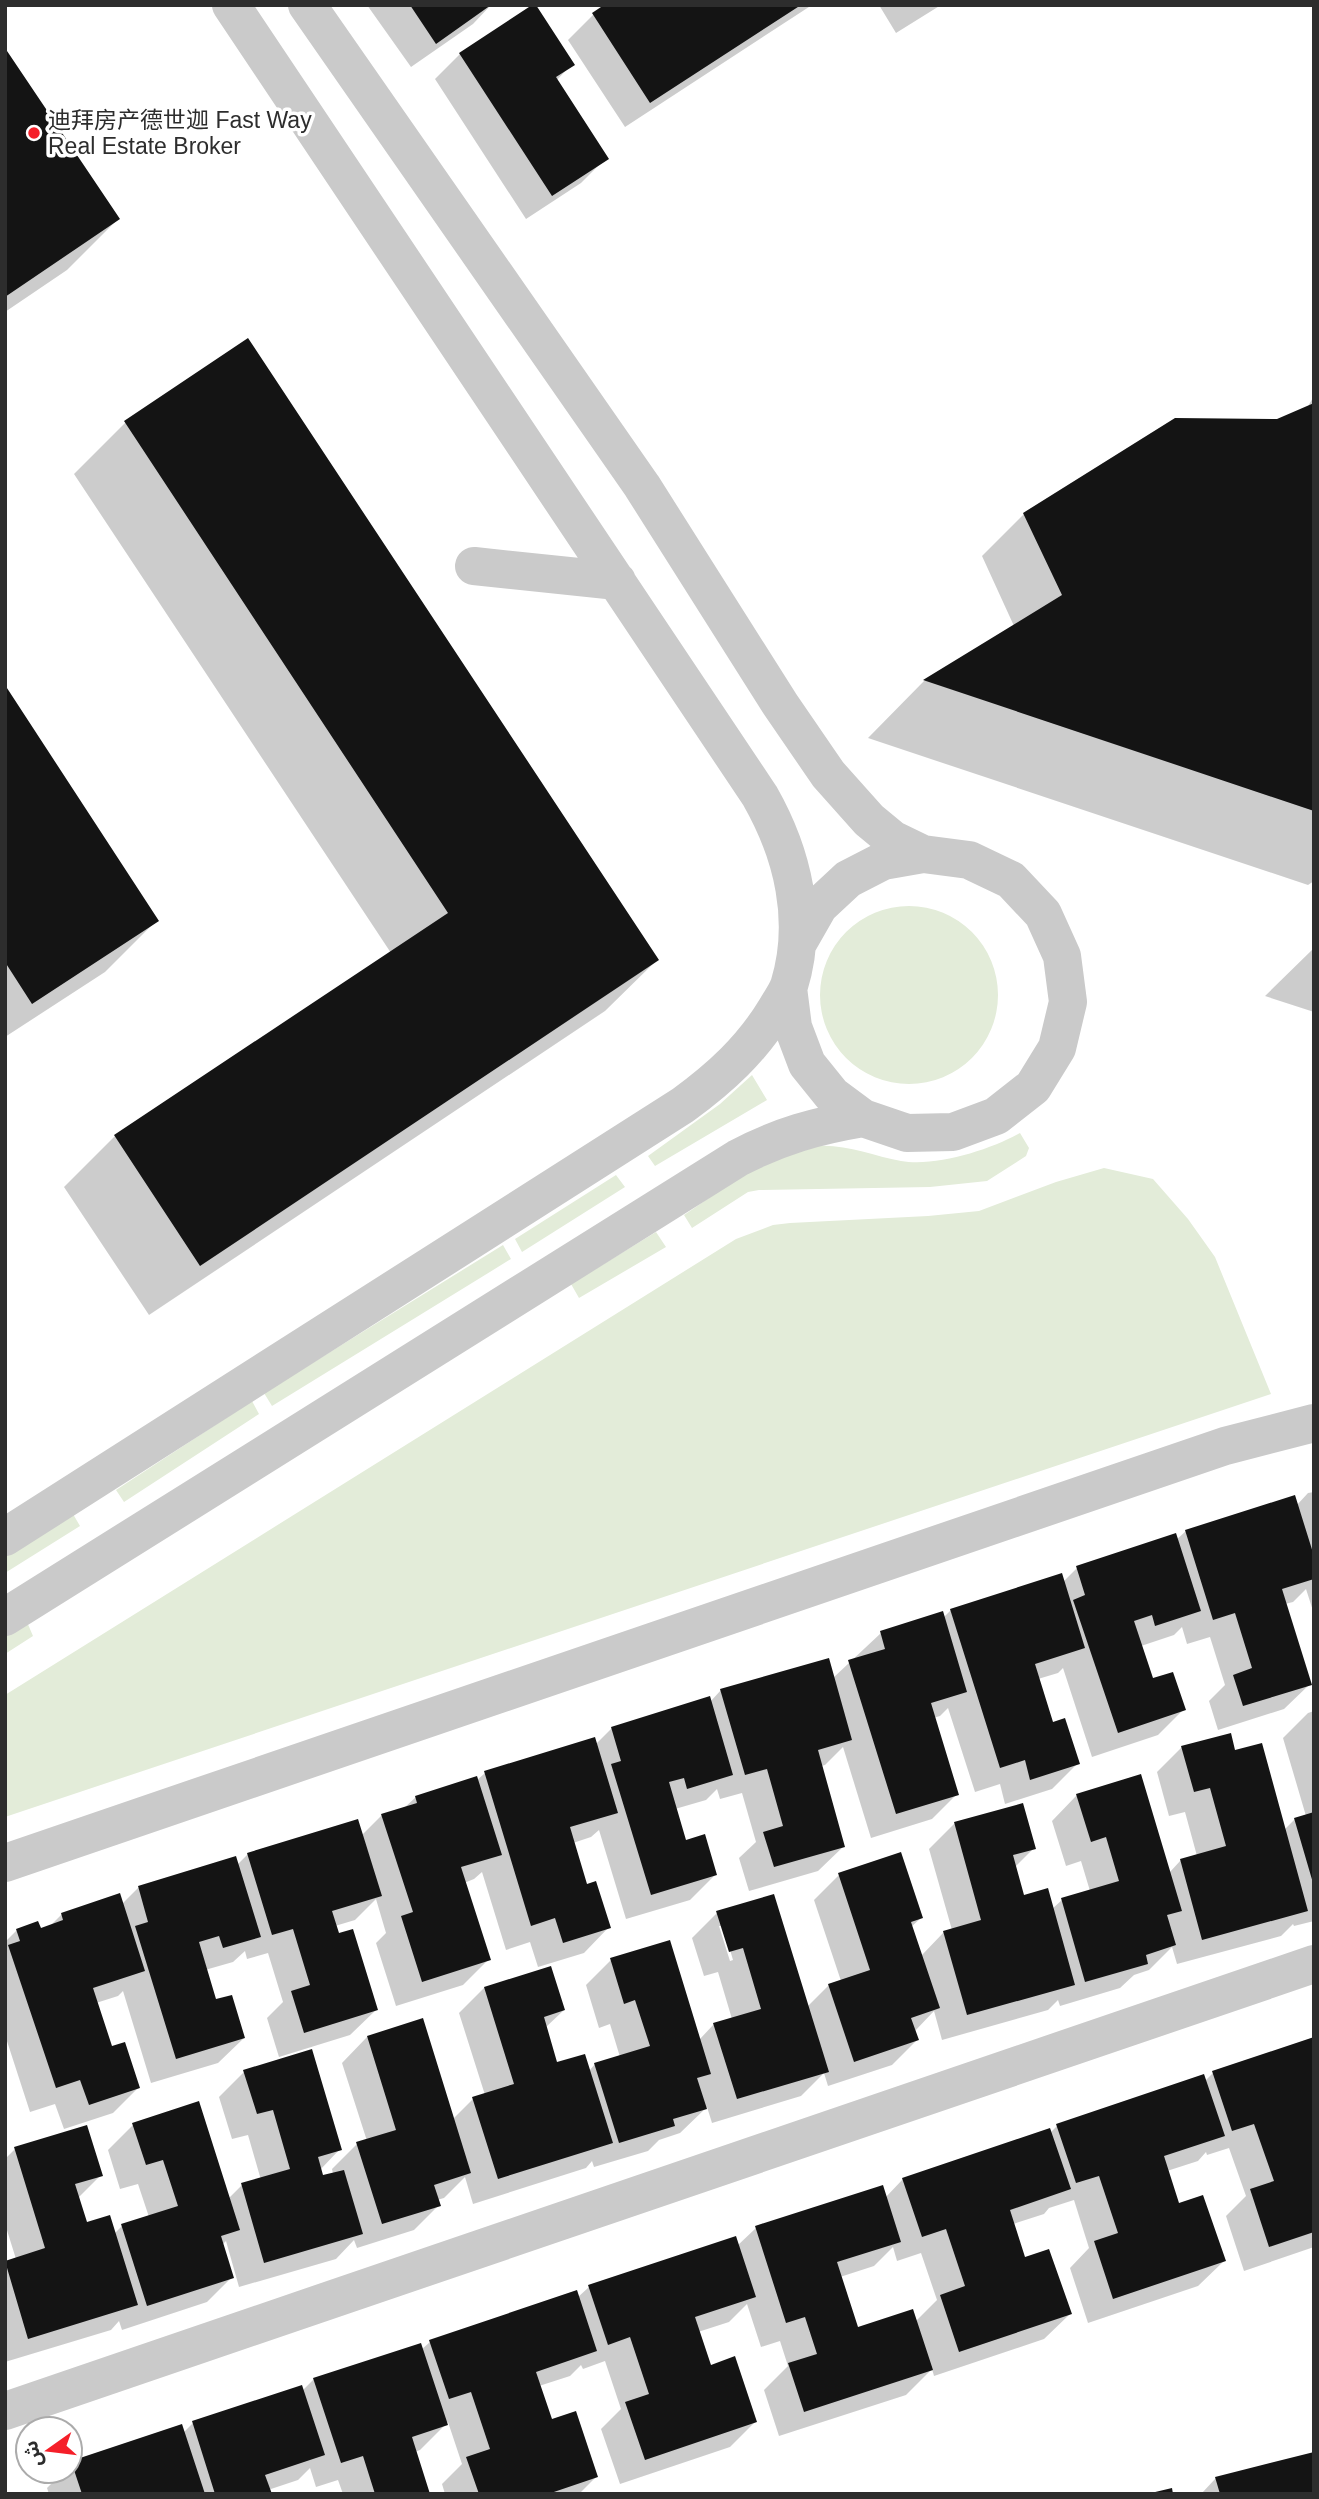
<svg xmlns="http://www.w3.org/2000/svg" width="1319" height="2499" font-family="Helvetica,'Noto Sans Arabic','Noto Sans SC',sans-serif">
  <rect width="100%" height="100%" fill="#fff"/>
  <!-- green -->
  <path fill="#e3ecd9" d="M820 995a89 89 0 1 1 178 0a89 89 0 1 1-178 0Z
    M752,1075l15,25 -112,66 -7,-10 72,-52z
    M1020,1133l9,15 -3,8 -39,25 -57,6 -171,3 -11,2 -56,36 -8,-13c37,-25 74,-53 117,-66 33,-10 67,6 100,12 35,6 89,-11 119,-28z
    M1104,1168l49,11 35,40 27,38 56,137 -1266,423v-122l731,-456 37,-14 17,-2 138,-7 51,-5 77,-29z
    M616,1175l9,12 -103,65 -7,-13z
    M656,1232l10,15 -87,51 -8,-14z
    M503,1245l8,14 -239,147 -8,-13z
    M252,1401l7,13 -135,88 -8,-12z
    M73,1514l7,12 -75,47v-17z
    M27,1622l6,14 -28,18v-19z"/>
  <!-- shadow -->
  <path fill="#0003" fill-rule="evenodd" d="M367,5h124l-18,19 -62,43z
    M608,5h204l-187,122 -57,-87 25,-25z
    M879,5h62l-45,28z
    M5,51l113,168 -51,51 -62,42z
    M460,54l112,10 -16,17 50,77 -25,25 -55,36 -91,-140z
    M248,341l409,619 -52,51 -456,304 -85,-128 51,-51 276,-183 -317,-479 51,-51z
    M1314,396v485l-6,4 -440,-147 56,-57 90,-55 -32,-70 42,-42 253,-93 30,-13z
    M5,688l151,233 -51,51 -100,65z
    M1314,948v64l-49,-16z
    M1314,1492v122l-8,-25 -13,13 -8,2 25,80 -26,25 -66,21 -9,-29 16,-16 -15,-48 -23,7 -5,-17 -8,8 -33,11 11,35 32,28 -26,26 -66,22 -29,-89 -5,5 -20,6 14,45 26,39 -26,26 -47,15 -5,-20 -25,8 -27,-84 -8,8 -7,2 24,76 -25,25 -61,19 -28,-91 -18,18 -4,1 23,80 -26,25 -69,20 -10,-33 17,-16 -14,-49 -22,6 -3,-10 -11,11 -31,9 10,33 30,33 -25,25 -64,19 -27,-89 -8,7 -18,6 13,43 23,41 -25,26 -46,14 -8,-25 -24,8 -24,-78 -8,7 -10,4 25,76 -26,26 -67,21 -20,-63 10,-10 -10,-34 -21,21 -20,6 41,84 -26,25 -71,22 -12,-39 16,-16 -15,-49 -21,6 -2,-8 -12,11 -28,8 10,32 29,36 -26,25 -67,20 -28,-92 -5,5 -22,7 15,45 27,40 -25,25 -49,16 -9,-25 -25,8 -25,-77v-93l12,-12h23l10,-4 12,-12 59,-9 17,-17 99,-23 11,-11 113,-18 21,-21 22,-7 12,-11 60,-16 9,-8 110,-28 17,-17 98,-26 11,-12 112,-12 48,-45 62,-15 8,-8 112,-28 14,-14 99,-28 10,-9 110,-25 12,-13z
    M1314,1711v210l-20,5 -1,-2 -12,12 -104,28 -5,-17 -23,23 -15,5 -14,13 -60,18 -2,-6 -10,10 -106,30 -8,-29 -20,21 3,8 -25,25 -64,21 -4,-13 -23,23 -89,27 -5,-16 -27,26 -21,7 -11,11 -54,16 -2,-6 -6,7 -113,36 -8,-27 -21,21 -7,2 2,5 -25,25 -57,18 -3,-8 -18,19 -97,28 -13,-46 -4,4 10,32 -25,25 -85,28 -3,-9 -8,9 -106,32v-99l11,-4 -11,-35v-65l10,-10 86,26 -23,23 8,26 28,10 8,-8 27,-9 -11,-33 -18,5 -12,-39 25,-25 95,74 14,-14 19,-5 -13,-45 -16,4 -13,-42 25,-25 96,77 -20,21 2,8 11,-4 -1,-5 25,-25 10,-3 -25,-78 25,-26 86,82 20,-20 12,-4 -26,-82 25,-25 80,22 -19,18 11,37 33,6 6,-7 25,-7 -10,-33 -11,4 -13,-43 25,-25 88,80 15,-16 18,-5 -14,-47 -14,4 -12,-38 25,-25 90,94 22,-22 12,-4 -27,-81 25,-25 82,43 -10,9 10,29 23,-24 8,-2 -23,-81 25,-25 68,-19 12,43 -20,20 9,30 29,11 10,-9 28,-9 -9,-30 -15,5 -14,-45 25,-26 92,78 12,-13 16,-4 -12,-44 -16,4 -12,-44 25,-25 52,5 50,78 11,-11 11,-3 -23,-78 25,-25zM719,1926h4l10,34 -3,1z
    M1314,2039v208l-70,24 -18,-55 20,-20 -17,-48 -22,7 -1,-3 -8,9 -31,10 11,35 46,55 -26,25 -110,37 -18,-55 19,-20 -15,-48 -25,8 -5,6 -31,10 11,35 46,55 -26,25 -110,37 -2,-7 -26,26 -127,41 -15,-46 24,-24 -8,-25 -19,6 -14,-43 -18,18 -31,10 12,35 45,55 -25,25 -110,37 -19,-55 20,-20 -16,-48 -22,8 -2,-4 -11,11 -31,10 12,36 45,55 -17,17h-134l-3,-10 20,-20 -14,-42 -28,28 -5,2 14,42h-86l-5,-14 -22,7 -6,-19 -12,12 -30,10 2,4h-221l-2,-6 17,-17h6l2,-8 111,-30 10,-10 109,-32 12,-12 107,-29 9,-8 147,-44 12,-11 146,-49 2,8 19,-18 129,-30 18,-19 147,-46 7,-7 148,-45 8,-8zM893,2247l4,14 24,-8 16,47 -22,22 -58,7 -17,-52 34,-11z
    M1216,2478l98,16h-113z"/>
  <!-- building -->
  <path fill="#141414" d="M410,5h81l-55,39z
    M532,5h4l39,60 -19,12 53,82 -57,37 -93,-143z
    M604,5h197l-151,98 -58,-90z
    M5,48l115,171 -115,78z
    M248,338l411,622 -459,306 -86,-131 334,-222 -324,-492z
    M1314,403v408l-391,-131 139,-85 -39,-82 152,-95 102,1z
    M5,685l154,236 -127,83 -27,-42z
    M1295,1495l19,61v23l-32,10 30,96 -69,21 -10,-31 19,-7 -17,-55 -22,7 -28,-90z
    M1176,1533l25,78 -46,15 -3,-11 -18,6 19,57 20,-6 13,38 -68,23 -45,-133 12,-5 -9,-29z
    M1062,1573l23,75 -50,16 18,58 12,-4 15,46 -50,16 -5,-20 -25,8 -50,-159z
    M943,1611l24,81 -36,11 28,92 -63,19 -48,-154 37,-11 -5,-18z
    M829,1658l23,82 -34,10 27,97 -71,20 -11,-35 20,-6 -16,-57 -22,6 -25,-86z
    M710,1696l23,79 -46,14 -3,-11 -15,4 17,58 19,-6 12,41 -66,20 -40,-131 10,-3 -10,-34z
    M1231,1733l4,17 27,-7 46,168 -106,29 -22,-81 46,-13 -16,-58 -16,4 -13,-46z
    M595,1737l23,76 -48,14 17,57 9,-3 15,47 -48,15 -8,-25 -24,8 -47,-155z
    M1141,1774l41,137 -15,4 9,30 -30,10 2,9 -63,18 -24,-84 58,-17 -13,-44 -15,5 -15,-48z
    M477,1776l25,79 -41,12 30,93 -69,22 -21,-66 12,-4 -32,-98 36,-11 -2,-7z
    M1023,1803l13,46 -23,6 11,40 24,-7 27,97 -108,30 -24,-84 38,-11 -27,-98z
    M1314,1812v71h-1l-19,-65z
    M358,1819l24,77 -50,15 7,22 14,-4 25,81 -74,23 -13,-42 19,-6 -17,-56 -21,6 -25,-82z
    M901,1852l22,66 -12,4 29,86 -29,10 8,22 -65,22 -26,-78 42,-14 -32,-97z
    M236,1856l25,81 -38,11 -4,-12 -20,6 17,57 16,-4 13,43 -69,21 -41,-133 13,-4 -10,-36z
    M120,1893l25,78 -52,17 19,58 13,-4 15,46 -51,17 -9,-25 -24,8 -48,-143 12,-4 -4,-12 22,-8 3,7 22,-8 -2,-7z
    M774,1894l55,178 -92,27 -24,-76 48,-14 -18,-61 -14,4 -13,-41z
    M670,1940l41,134 -14,4 10,31 -34,10 2,7 -56,17 -25,-80 56,-17 -15,-46 -11,4 -14,-46z
    M551,1966l14,44 -21,7 13,45 28,-8 28,89 -115,36 -26,-82 42,-13 -30,-97z
    M423,2018l48,155 -37,12 7,21 -59,18 -26,-82 40,-12 -29,-94z
    M1314,2037v195l-45,15 -19,-58 24,-8 -20,-57 -22,7 -20,-60z
    M312,2049l30,101 -24,7 5,18 21,-5 19,64 -99,29 -23,-80 49,-14 -17,-59 -16,4 -14,-44z
    M1204,2074l21,62 -61,20 15,47 24,-8 23,66 -113,38 -19,-58 24,-8 -19,-57 -23,7 -20,-59z
    M199,2101l41,129 -19,6 13,42 -87,28 -26,-82 57,-18 -15,-46 -17,5 -14,-42z
    M87,2125l16,51 -28,8 12,38 23,-7 28,90 -110,34 -23,-78 40,-13 -31,-101z
    M1050,2128l21,61 -61,21 15,47 24,-8 23,65 -113,38 -19,-57 25,-9 -19,-57 -24,8 -20,-59z
    M883,2185l18,57 -64,20 21,65 55,-18 20,61 -129,42 -16,-49 29,-9 -12,-37 -19,6 -31,-97z
    M736,2236l20,61 -61,20 16,48 24,-9 22,66 -112,38 -20,-58 24,-8 -19,-57 -22,8 -20,-60z
    M577,2290l20,61 -61,21 16,47 24,-8 22,66 -50,17h-69l-13,-37 24,-8 -19,-57 -22,7 -20,-59z
    M421,2343l27,82 -36,12 18,57h-55l-12,-38 -22,7 -28,-85z
    M302,2385l23,70 -60,20 7,19h-57l-23,-73z
    M182,2424l23,70h-123l-11,-33z
    M1314,2452v42h-94l-5,-17z
    M1172,2488l1,6h-22v-1z"/>
  <g fill="none" stroke-linecap="round" stroke-linejoin="round">
    <!-- minor -->
    <path stroke="#cacaca" stroke-width="38" d="M5,1863l1220,-417 89,-23
      M5,2411l1309,-447"/>
    <!-- tertiary -->
    <path stroke="#cacaca" stroke-width="38" d="M307,5l335,481 138,218 48,70 41,46 23,19 31,15
      M474,566l143,15
      M788,988l5,39 14,37 25,31 31,23 44,15 46,-1 43,-16 37,-29 24,-39 11,-46 -6,-46 -19,-42 -32,-34 -42,-20 -46,-6 -40,7 -35,18 -29,27 -20,35
      M5,1537l678,-432c37,-27 69,-56 93,-96 4,-7 10,-15 13,-23 20,-65 4,-132 -29,-190l-529,-791
      M5,1617l733,-459c42,-22 78,-32 125,-40"/>
  </g>
  <!-- markers -->
  <circle fill="#f51f29" stroke="#fff" stroke-width="2.5" cx="34" cy="133" r="7"/>
  <g text-anchor="middle" dominant-baseline="central" stroke-width="7" stroke-linejoin="round" paint-order="stroke">
    <!-- poi labels -->
    <g font-size="23" fill="#2d2d2d" stroke="#fff" text-anchor="start">
      <text x="48" y="120">迪拜房产德世迦 Fast Way<tspan x="48" dy="26">Real Estate Broker</tspan></text>
    </g>
  </g>
  <!-- border -->
  <rect width="1319" height="2499" fill="none" stroke="#2d2d2d" stroke-width="14"/>
  <!-- north arrow -->
  <g transform="translate(49 2450) rotate(256)"><circle r="33" fill="#ffffff" stroke="#ababab" stroke-width="2"/>
  <path d="M0-5L12 26L0 18L-12 26Z" fill="#f51f29"/>
  <text y="-10" font-size="19" font-weight="bold" text-anchor="middle" fill="#2d2d2d">ش</text>
  </g>
</svg>
